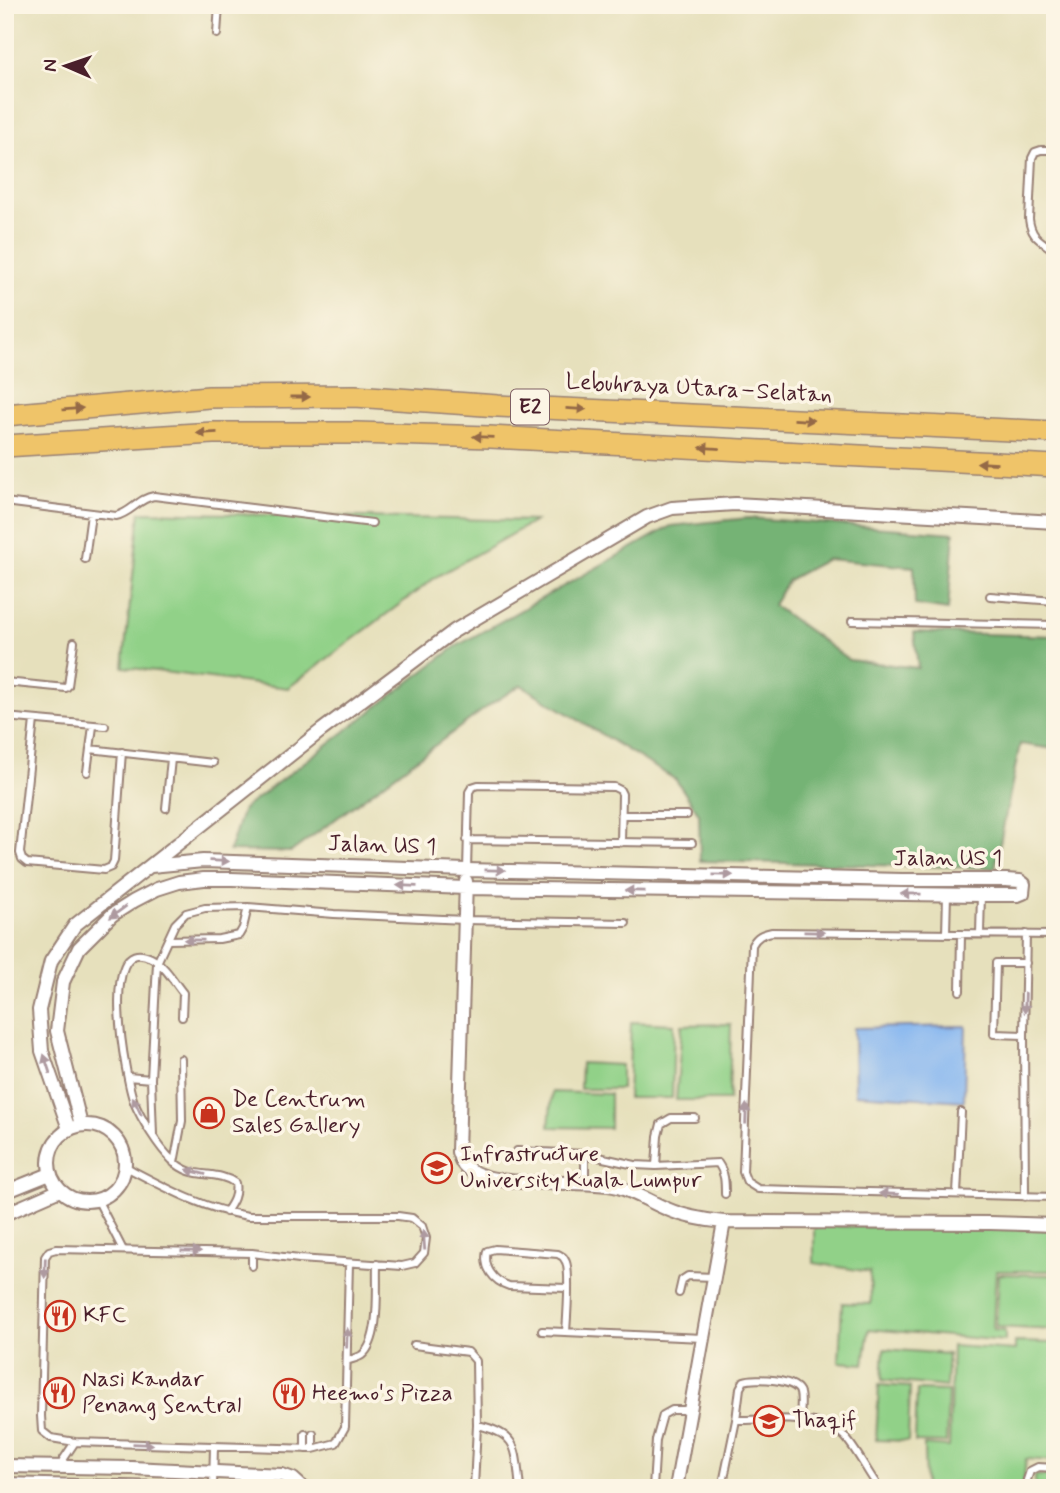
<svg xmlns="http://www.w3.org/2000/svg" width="1060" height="1493" font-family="Mynerve,sans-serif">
  <rect width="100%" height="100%" fill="#fcf5e5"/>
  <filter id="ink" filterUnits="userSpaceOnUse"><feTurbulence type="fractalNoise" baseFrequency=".0143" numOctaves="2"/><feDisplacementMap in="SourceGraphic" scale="14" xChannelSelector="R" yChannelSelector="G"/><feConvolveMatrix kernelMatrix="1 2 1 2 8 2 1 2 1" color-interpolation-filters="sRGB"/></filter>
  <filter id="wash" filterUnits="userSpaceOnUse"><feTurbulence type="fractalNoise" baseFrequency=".00686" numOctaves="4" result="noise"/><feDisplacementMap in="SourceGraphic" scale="28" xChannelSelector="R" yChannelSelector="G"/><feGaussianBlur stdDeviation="1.57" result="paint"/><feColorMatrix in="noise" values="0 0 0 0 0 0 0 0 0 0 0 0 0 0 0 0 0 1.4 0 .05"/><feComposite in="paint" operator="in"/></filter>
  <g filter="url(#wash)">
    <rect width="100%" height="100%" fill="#e6e0bc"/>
    <!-- green -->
    <path fill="#91d188" stroke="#6e785a" stroke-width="2" d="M140,512l395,9 -99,56 -148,111 -165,-21z
      M631,1022l43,2 -2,74h-44z
      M731,1024l-2,76h-53l6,-75z
      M581,1063l40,2v24h-41z
      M552,1092l58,2v34l-61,-1z
      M814,1226l241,3v42h-59l-3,59 12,1v10l-136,-12 -5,35 -25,-2 3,-59 29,1 -1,-32 -56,-9z
      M999,1274l56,1v55l-59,-3z
      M1015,1342l40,1v118l-29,-2 -3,29h-98l-1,-43 25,2 3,-101 63,4z
      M884,1349l64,5 -2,33 -64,-7z
      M879,1385l31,2 -2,54 -32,-1z
      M917,1390l31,1 -2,52 -31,-1z
      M1035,1475l20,1v12h-20z"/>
    <!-- forest -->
    <path fill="#74b374" stroke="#5f6950" stroke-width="2" d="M748,518l206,15 -6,77 -33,-5 -1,-38 -87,-8 -39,21 -15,25 76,55 69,8 -4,-36 141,4v113l-35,-5 -25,124 -295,-7 -1,-47 -23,-34 -155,-95 -30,19 -200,148 -62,-1 14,-42 212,-162 216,-121z"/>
    <!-- water -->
    <path fill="#84b5f0" stroke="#676a8e" stroke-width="2" d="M966,1026l-2,75 -109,-7 -1,-66z"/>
  </g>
  <g filter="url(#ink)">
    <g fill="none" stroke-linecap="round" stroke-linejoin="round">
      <!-- lane casing -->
      <g stroke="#988074" stroke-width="10">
        <path id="lane" d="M217,34l2,-29
          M1055,150h-14l-6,2 -3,6 -3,61c2,17 9,20 23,30h3
          M5,502l111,14c15,-3 23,-18 38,-20l218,27
          M85,559l6,-45
          M990,596l65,5
          M852,621l203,4
          M5,682l61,6 2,-2 6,-44
          M5,717l100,9
          M34,720l-14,133 2,6 5,4 77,7 7,-3 3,-6 8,-109
          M93,726l-3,23 123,14
          M87,772l3,-23
          M166,808l5,-49
          M622,815h65
          M467,840l225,3
          M467,870l2,-78 3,-5 6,-2 136,2 6,3 2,4 -1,49
          M946,934l1,-40
          M980,934l1,-40
          M1055,935l-283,-3c-10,2 -15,4 -20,13l-9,227 4,10 11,7 297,8
          M168,940l51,-1 20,-4 4,-7 5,-21
          M960,991l1,-57
          M182,1017l1,-24c-9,-11 -18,-28 -32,-35 -54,-27 -25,123 -17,144 7,17 25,46 38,58 20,21 44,9 63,23 2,12 -2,19 -9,29
          M1024,1035l-30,-1 2,-71h30
          M128,1077l23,2
          M695,1118h-24l-10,6 -3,12 -2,30 62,-3c7,10 7,19 7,31
          M153,1135l-2,-56 6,-116 18,-39 11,-11 19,-5 43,-1 86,7 131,6 161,3
          M517,1151l68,3v28
          M585,1154l50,11 21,1
          M174,1163l8,-42 -1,-62
          M124,1166c40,21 79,43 124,50h150l14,2 10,8 4,12 -2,15 -9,10 -13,3 -103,-7 -47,-6 -196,-4 -7,2 -4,6 -4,159 1,15 9,7 24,4 238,7 23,-6 9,-16 4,-164
          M957,1194l4,-82
          M1025,1197l-1,-162 2,-101
          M97,1199l26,51
          M252,1266v-13
          M679,1293l3,-13 6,-4 26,1
          M542,1331l161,7
          M566,1332c1,-14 4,-60 0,-70 -3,-6 -3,-5 -8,-8l-63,-5 -8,2c-4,16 6,30 22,35l58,2
          M414,1345l54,7 8,9 1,64 -3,63
          M347,1361c4,-2 11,-3 15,-6 19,-15 14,-68 15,-91
          M736,1420c29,0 87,-6 108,16 10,10 22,33 31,46l1,6
          M477,1425c43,9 38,25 43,63
          M305,1434v15
          M313,1434v15
          M59,1466l16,-24
          M213,1488l1,-42
          M653,1488l3,-48 7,-25 9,-5h18
          M722,1488l14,-68 4,-32 4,-7c11,-4 53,-2 56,12 2,8 0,19 0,28
          M1027,1488v-8l3,-9 8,-4 17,1"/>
      </g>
      <!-- street casing -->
      <g stroke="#988074" stroke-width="16">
        <path id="street" d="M466,881l-8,271c2,5 3,11 7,14 25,26 115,11 153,21 17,5 32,15 49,22 18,8 37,11 57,13l266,1 65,2
          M81,1125l-24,-94 6,-49 16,-34 33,-33 22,-14 23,-12 22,-7 25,-3h28l234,9 515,7h37l5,-2 1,-9 -4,-3 -14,-1h-104l-435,-10 -264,-9 -52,5
          M49 1163a38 38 0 1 1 76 0a38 38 0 1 1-76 0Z
          M69,1129l-27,-78 -3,-41 12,-49 24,-36 247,-195 132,-99 193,-114 25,-9 63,-4 320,18
          M5,1192l45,-18
          M5,1214l55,-24
          M5,1466l127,2 150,7 11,4 10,9
          M5,1484l157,4
          M676,1488l48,-266"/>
      </g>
      <!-- highway casing -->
      <g stroke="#988074" stroke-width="24">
        <path id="highway" d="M5,415l204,-18 146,-1 143,10 557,26
          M5,446l208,-13h143l134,4 565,29"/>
      </g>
      <!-- lane -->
      <use href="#lane" stroke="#fff" stroke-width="6"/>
      <!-- street -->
      <use href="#street" stroke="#fff" stroke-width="12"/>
      <!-- highway -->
      <use href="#highway" stroke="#efc469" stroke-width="21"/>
    </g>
    <!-- one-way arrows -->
    <defs><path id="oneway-solid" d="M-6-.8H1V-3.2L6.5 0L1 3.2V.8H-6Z" transform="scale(1.75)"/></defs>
    <g fill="#946947">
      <use href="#oneway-solid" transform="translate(300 397)"/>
      <use href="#oneway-solid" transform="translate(73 409) rotate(-5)"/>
      <use href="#oneway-solid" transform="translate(576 409) rotate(3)"/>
      <use href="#oneway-solid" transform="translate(804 420) rotate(3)"/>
      <use href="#oneway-solid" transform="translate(207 433) rotate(177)"/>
      <use href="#oneway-solid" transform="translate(483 437) rotate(-178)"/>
      <use href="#oneway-solid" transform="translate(710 448) rotate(-177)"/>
      <use href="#oneway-solid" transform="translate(987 463) rotate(-177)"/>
    </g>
    <g fill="#ae9aa0">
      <use href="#oneway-solid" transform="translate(219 861) rotate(2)"/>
      <use href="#oneway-solid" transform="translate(495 870) rotate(1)"/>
      <use href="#oneway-solid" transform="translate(723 875) rotate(1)"/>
      <use href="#oneway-solid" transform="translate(407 886) rotate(-178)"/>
      <use href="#oneway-solid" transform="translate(635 891) rotate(-179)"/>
      <use href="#oneway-solid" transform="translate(911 894) rotate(-179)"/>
      <use href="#oneway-solid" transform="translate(118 912) rotate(144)"/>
      <use href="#oneway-solid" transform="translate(814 932) rotate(1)"/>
      <use href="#oneway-solid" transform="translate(194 940) rotate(-179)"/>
      <use href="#oneway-solid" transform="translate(1025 1003) rotate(92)"/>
      <use href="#oneway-solid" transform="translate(47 1064) rotate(-108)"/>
      <use href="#oneway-solid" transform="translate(137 1106) rotate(-115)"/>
      <use href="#oneway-solid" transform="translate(746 1114) rotate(-88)"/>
      <use href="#oneway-solid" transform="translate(196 1172) rotate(-166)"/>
      <use href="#oneway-solid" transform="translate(889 1194) rotate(-178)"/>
      <use href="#oneway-solid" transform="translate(424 1240) rotate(-94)"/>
      <use href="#oneway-solid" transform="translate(191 1251) rotate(1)"/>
      <use href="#oneway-solid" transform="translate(45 1268) rotate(92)"/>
      <use href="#oneway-solid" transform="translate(347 1338) rotate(-88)"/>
      <use href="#oneway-solid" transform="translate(143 1444) rotate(2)"/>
    </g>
  </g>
  <!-- icons -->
  <defs>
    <g id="shop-ring" transform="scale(1.575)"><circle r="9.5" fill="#fcf5e5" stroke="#c8321e" stroke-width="1.5"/><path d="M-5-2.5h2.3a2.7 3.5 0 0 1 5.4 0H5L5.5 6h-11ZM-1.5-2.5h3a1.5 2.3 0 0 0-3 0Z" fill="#c8321e"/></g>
    <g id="university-ring" transform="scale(1.575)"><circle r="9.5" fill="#fcf5e5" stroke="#c8321e" stroke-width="1.5"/><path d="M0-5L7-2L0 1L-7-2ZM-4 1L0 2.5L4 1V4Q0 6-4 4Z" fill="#c8321e"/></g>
    <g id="restaurant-ring" transform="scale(1.575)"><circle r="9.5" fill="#fcf5e5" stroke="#c8321e" stroke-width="1.5"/><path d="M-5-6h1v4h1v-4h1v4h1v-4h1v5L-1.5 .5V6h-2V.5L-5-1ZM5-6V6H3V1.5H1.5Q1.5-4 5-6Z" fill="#c8321e"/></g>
  </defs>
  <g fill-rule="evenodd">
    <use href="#shop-ring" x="209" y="1113"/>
    <use href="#university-ring" x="437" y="1168"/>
    <use href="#restaurant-ring" x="60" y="1316"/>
    <use href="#restaurant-ring" x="59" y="1393"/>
    <use href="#restaurant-ring" x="289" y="1394"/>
    <use href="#university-ring" x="769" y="1421"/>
  </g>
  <g text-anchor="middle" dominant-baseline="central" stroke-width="7" stroke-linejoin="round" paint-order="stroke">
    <!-- shield labels -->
    <rect fill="#fcf5e5" stroke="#7f5f63" stroke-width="2" x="511" y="389.5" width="38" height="35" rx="5"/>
    <g font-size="21" font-weight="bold" fill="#4a1f2b">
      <text x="530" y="407">E2</text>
    </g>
    <!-- street labels -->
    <g font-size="23" fill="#4a1f2b" stroke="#fcf5e5">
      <text transform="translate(699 389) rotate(3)">Lebuhraya Utara–Selatan</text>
      <text transform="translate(382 846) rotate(2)">Jalan US 1</text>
      <text x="948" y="859">Jalan US 1</text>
    </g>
    <!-- poi labels -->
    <g font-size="23" fill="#4a1f2b" stroke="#fcf5e5" text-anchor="start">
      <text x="232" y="1100">De Centrum<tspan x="232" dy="26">Sales Gallery</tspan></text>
      <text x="460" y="1155">Infrastructure<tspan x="460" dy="26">University Kuala Lumpur</tspan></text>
      <text x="83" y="1316">KFC</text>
      <text x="82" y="1380">Nasi Kandar<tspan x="82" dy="26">Penang Sentral</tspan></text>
      <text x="312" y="1394">Heemo's Pizza</text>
      <text x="792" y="1421">Thaqif</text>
    </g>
  </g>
  <!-- margin -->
  <rect width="1060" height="1493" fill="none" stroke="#fcf5e5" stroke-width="28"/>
  <!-- north arrow -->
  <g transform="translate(66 66) rotate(272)" stroke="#fcf5e5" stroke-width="5" paint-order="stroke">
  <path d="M0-5L12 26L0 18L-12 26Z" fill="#4a1f2b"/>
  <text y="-10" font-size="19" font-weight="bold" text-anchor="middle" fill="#4a1f2b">N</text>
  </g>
</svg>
